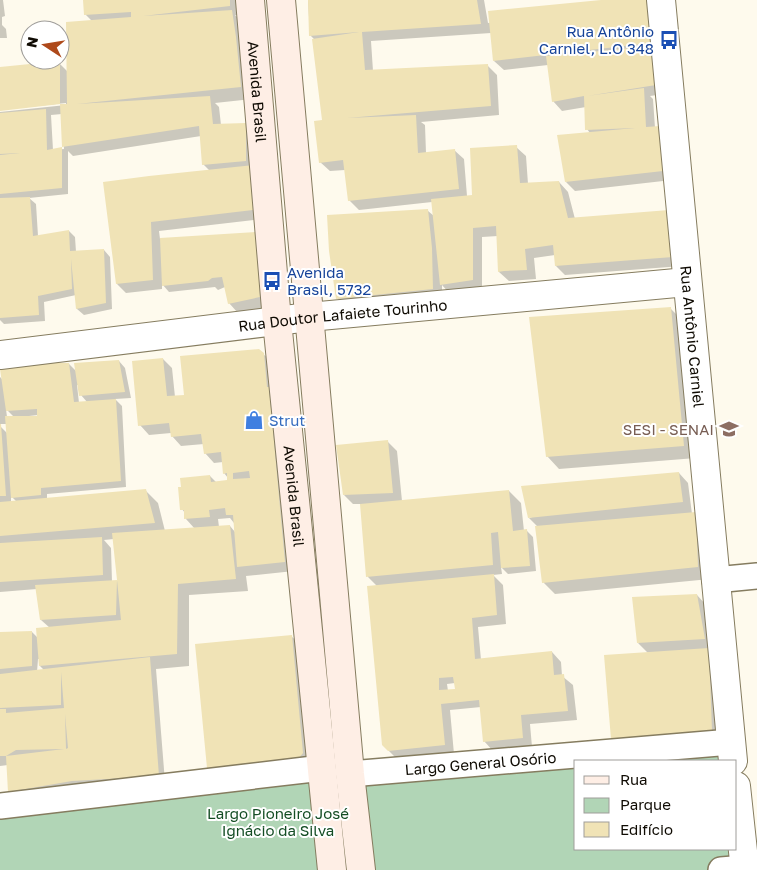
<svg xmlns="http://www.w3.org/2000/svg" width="757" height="870" font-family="'Golos Text',sans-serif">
  <rect width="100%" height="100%" fill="#fefaed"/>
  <!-- green -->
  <path fill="#b1d5b6" d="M731,742l2,19h-157v88h160l9,19 -24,2h-360l-11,-96z
    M322,768l10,102h-332v-64z"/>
  <!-- shadow -->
  <path fill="#0003" fill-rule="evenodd" d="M0,0h3l2,16 -3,1v8l4,4 1,9h-7z
    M84,0h154l1,15h-4l9,9 8,75 -37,4 4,4 2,18 24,-1 7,7 10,88 -103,12 1,8 97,-6 12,74 -31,6 -9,-10 -4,-16 -7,3 -3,-3 -46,5 -7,-8v5l-36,4 -9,-9 -12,-101 105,-12 -7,-7 -2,-28 -128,20 -5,-5v43l-39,4 7,6 2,32 31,-5 6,6 1,15 28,-2 6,7 2,52 -28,6 -7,-6 -1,-14 -32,7 1,19 -41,3 -4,-4v-208l66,-7v-2l-66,7v-41l59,-6 8,8 25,-50 -7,-7zM62,114l2,35 -11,1 -2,-35z
    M308,0h176l4,23 126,-23h40l11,94 -15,2 3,3 2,29 17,52 -97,11 -9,-9 24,-49 -3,-4 -1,-22 -24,4 -9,-10 -5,-36 -44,5 -10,-9 -3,-28 -120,8 2,30 114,-6 10,10 2,40 -78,7 4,3 1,28 28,-3 10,9 3,37h6l43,-49 10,9 2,28 31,-2 9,10 7,27 93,-7 14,54 -117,9 -9,-9 -1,-11 -21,3 2,21 -27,2 -10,-9 -1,-36 -16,1v52l-32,5 -8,-9v13l-96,10 -9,-10 91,-87 6,5 -2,-14 -73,8 -10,-10 -4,-30 -15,1 -10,-9 3,-41 -8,-81 -5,-5z
    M670,308l13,13 13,137 -137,11 -12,-13z
    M263,354l7,6 24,211 -48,5 2,15 -59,4v71l-33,3 9,113 -150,16 -6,-6 -1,-27 -8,1v-133l32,-1 6,6 12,-10 -9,-8 -4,-31 -37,3v-166l7,7v-9h-7v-47l3,3 66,-16 8,8 42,-11 6,7 6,30 -16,1 7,7 4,81 -79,7v5l98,-9 13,13 7,28 30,-2 -9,-10 -1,-6 -3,-4 28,-33 6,6 13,-1 -1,-3 -4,-5 -1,-11 -9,1 -9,-10 -1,-9 -23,2 -9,-10 -1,-3 -22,2 -9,-10 23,-66 9,9 3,29 10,-1zM77,385h2l2,10 6,7 -8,1zM6,409l8,8h-7zM38,415l1,3h-10v-2zM11,496l6,6h-6zM230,518l4,5 1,9 -5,-6 -11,1 -1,-8zM114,539l4,42 -6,1 -1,-34 -7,-8zM38,659h1l1,7 5,5 -8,1z
    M388,442l9,9 5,50 107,-10 12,12 3,28h3l6,6 3,34 -28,3 -7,-7 1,7 -9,1 10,10 3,39 -28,3 3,33 71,-8 9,10 1,14 11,9 4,35 -47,4 2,23 -39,4 -9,-10 -3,-34 -31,3 4,44 -56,6 -15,-15 -6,-159 -9,-9 -7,-73h-8l-9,-9zM455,683l1,7 -8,1 -1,-7z
    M679,473l9,10 4,31 3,-1 15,66 -155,15 -12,-12 -5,-55 -9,-9z
    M697,595l9,10 14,56 4,82 -99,8 -12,-12 35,-86 -10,-10z
    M291,636l13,12 10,118 -94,13 -12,-12z"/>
  <!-- building -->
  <path fill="#f0e3b6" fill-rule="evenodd" d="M83,0h147v6l-87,10 89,-6 4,27 5,50 -164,17 133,-8 3,28 33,-1v38l-44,4 -3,-39 -137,21 -2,-43h7l-1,-82 65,-5v-5l-47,3z
    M308,0h169l4,24 -119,8 3,38 123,-6 3,42 -144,12 69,-3 2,38 37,-4 4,40 -111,12 -5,-41 -24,3 -5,-42 8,-1 -10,-81 47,-7 -50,4z
    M601,0h50v43l-158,18 -5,-50z
    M654,46l2,39 -69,11 57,-8 2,39 14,-1 3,45 -98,11 -8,-47 78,-7 -50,2 -1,-34 -32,6 -6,-46z
    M60,61v43l-60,7v-44z
    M46,109l1,41 15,-3v41l-62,6v-39l20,-2 -20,1v-41z
    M517,145l3,38 39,-2 9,37 101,-8 4,47 -118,9 -2,-21 -28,4 2,21 -23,1 -6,1 -2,-46 -23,2v52l-33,5 -9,-86 41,-4 -2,-47z
    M254,165l-1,45 -102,12 2,58 -37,4 -13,-102 46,-6z
    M30,197l3,39 36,-6 1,21 34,-2 2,54 -30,6 -5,-50 1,30 -34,7 1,19 -39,3v-120z
    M428,209l4,39 1,41 -97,10 -7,-48 -2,-36z
    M257,232l3,65 -32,7 -6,-27 -10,1 -4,3 -46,5 -2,-48z
    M671,307l13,139 -138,11 -17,-140z
    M259,349l5,4 3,34h2l16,175 -48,5 -4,-52h-7l-1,-7 -16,2 1,7 -26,2v-9h-4l-2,-23h3l-1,-9 30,-3 1,7 16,-2v-7l-4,1 -2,-22 -17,2 -3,-20 -30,3 -2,-14 -31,3 -6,-65 31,-3 4,38 17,-1 -4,-39zM249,471l1,7 -17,1v-6z
    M119,360l6,32 -46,4 -5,-33z
    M35,363h34l5,39 42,-3 5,82 -80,7v7l-30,3 -6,-82h32v-7l-31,2 -6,-42z
    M0,424h1l5,72h-6z
    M388,440l5,53 -50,2 -7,-50z
    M679,472l4,30 -155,16 -7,-32z
    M146,489l9,34 -155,13v-34z
    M509,490l4,41 14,-2 3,37 -29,2 -3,-36 -7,1 2,32 -127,12 -6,-73z
    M696,512l2,55 -156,16 -7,-57z
    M230,525l6,54 -58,5 -1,70 -138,12 -3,-38 85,-8 -4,-40 -1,35 -76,5 -5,-35 82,-5 -5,-47z
    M102,537l1,38 -103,7v-39z
    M494,574l3,41 -25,3 3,41 77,-8 2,24 10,-1 4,37 -47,4 2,23 -40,4 -4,-42 -38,4 4,41 -57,6 -6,-6 -15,-159zM453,677l2,12 -16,1v-12z
    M697,594l8,45 -68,4 -5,-46z
    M32,631v35l-32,3v-37z
    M292,635l11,118 -5,6 -91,9 -12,-124z
    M709,648l3,83 -101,8 -7,-84z
    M150,657l9,119 -87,5 -64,11 -2,-36h-6v-47h6v4l58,-5 -3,-36v33l-61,3v-34zM65,714l3,34 -2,1zM64,749l-58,7 10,-6z"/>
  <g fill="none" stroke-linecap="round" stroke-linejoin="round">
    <!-- minor casing -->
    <g stroke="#857c5f" stroke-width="28">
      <g id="minor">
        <path d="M715,580l42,-4"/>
        <path id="s1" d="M350,774l381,-32"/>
        <path d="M0,806l322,-38"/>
        <path d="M721,870l36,-3"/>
      </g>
    </g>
    <!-- tertiary casing -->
    <g stroke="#857c5f" stroke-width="30">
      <g id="tertiary">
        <path id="s2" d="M661,0l72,761"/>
        <path id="s3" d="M0,355l309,-38 378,-35"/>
        <path d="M736,786l9,84"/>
      </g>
    </g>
    <!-- secondary casing -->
    <g stroke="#857c5f" stroke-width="30">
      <g id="secondary">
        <path id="s4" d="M250,0l27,321 55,549"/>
        <path d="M281,0l69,774 11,96"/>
      </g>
    </g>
    <!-- minor -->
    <use href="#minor" stroke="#fff" stroke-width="25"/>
    <!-- tertiary -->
    <use href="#tertiary" stroke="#fff" stroke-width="28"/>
    <!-- secondary -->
    <use href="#secondary" stroke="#feeee5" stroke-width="28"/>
  </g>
  <!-- icons -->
  <defs>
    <g id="bus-bare" transform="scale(1.5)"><path d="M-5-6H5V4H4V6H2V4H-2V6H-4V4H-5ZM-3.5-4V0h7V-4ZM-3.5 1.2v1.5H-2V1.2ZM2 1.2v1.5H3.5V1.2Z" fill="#1a4fb4" stroke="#fff" stroke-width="2.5" paint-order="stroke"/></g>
    <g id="shop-bare" transform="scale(1.5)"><path d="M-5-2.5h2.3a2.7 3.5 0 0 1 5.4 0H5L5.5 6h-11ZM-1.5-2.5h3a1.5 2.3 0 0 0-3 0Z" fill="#3f7fe0" stroke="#fff" stroke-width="2.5" paint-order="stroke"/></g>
    <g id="school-bare" transform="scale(1.5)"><path d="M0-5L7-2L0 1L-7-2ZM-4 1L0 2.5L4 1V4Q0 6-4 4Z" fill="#8d6e63" stroke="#fff" stroke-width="2.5" paint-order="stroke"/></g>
  </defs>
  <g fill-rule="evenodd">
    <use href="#bus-bare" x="669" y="40"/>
    <use href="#bus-bare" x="272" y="281"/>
    <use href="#shop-bare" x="254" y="420"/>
    <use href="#school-bare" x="729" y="429"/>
  </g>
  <g text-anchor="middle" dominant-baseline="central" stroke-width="4" stroke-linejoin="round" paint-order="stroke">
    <!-- transit labels -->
    <g font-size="15" fill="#164399" stroke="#fff" text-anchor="end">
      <text x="654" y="31">Rua Antônio<tspan x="654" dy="17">Carniel, L.O 348</tspan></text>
      <text x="287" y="272" text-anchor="start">Avenida<tspan x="287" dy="17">Brasil, 5732</tspan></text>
    </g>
    <!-- street labels -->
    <g font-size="15" fill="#0f0b03" stroke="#fff">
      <text stroke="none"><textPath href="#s4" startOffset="92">Avenida Brasil</textPath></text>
      <text stroke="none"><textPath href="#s3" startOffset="345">Rua Doutor Lafaiete Tourinho</textPath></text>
      <text stroke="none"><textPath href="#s2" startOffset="338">Rua Antônio Carniel</textPath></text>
      <text stroke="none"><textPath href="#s4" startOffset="498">Avenida Brasil</textPath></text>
      <text stroke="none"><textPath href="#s1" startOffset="131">Largo General Osório</textPath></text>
    </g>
    <!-- shop labels -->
    <g font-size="15" fill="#366cbe" stroke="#fff" text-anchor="start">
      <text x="269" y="420">Strut</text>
    </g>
    <!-- education labels -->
    <g font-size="15" fill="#785e54" stroke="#fff" text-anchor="end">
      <text x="714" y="429">SESI - SENAI</text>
    </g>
    <!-- park labels -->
    <g font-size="15" fill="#144d24" stroke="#fff">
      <text x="278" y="813">Largo Pioneiro José<tspan x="278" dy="17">Ignácio da Silva</tspan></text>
    </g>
  </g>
  <!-- legend -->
  <rect x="574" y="760" width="162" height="90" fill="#ffffff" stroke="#9f9d9a"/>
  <rect x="584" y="776" width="25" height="8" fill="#feeee5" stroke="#9f9d9a"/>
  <text x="620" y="785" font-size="15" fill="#0f0b03">Rua</text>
  <rect x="584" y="798" width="25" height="15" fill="#b1d5b6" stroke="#9f9d9a"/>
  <text x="620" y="810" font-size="15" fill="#0f0b03">Parque</text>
  <rect x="584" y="822" width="25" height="15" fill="#f0e3b6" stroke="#9f9d9a"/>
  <text x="620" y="835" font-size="15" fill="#0f0b03">Edifício</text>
  <!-- north arrow -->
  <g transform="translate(45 45) rotate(282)"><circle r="24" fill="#ffffff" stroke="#9f9d9a"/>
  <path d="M0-4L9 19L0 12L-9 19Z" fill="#ae491a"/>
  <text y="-8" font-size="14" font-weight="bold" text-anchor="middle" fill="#0f0b03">N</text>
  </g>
</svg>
